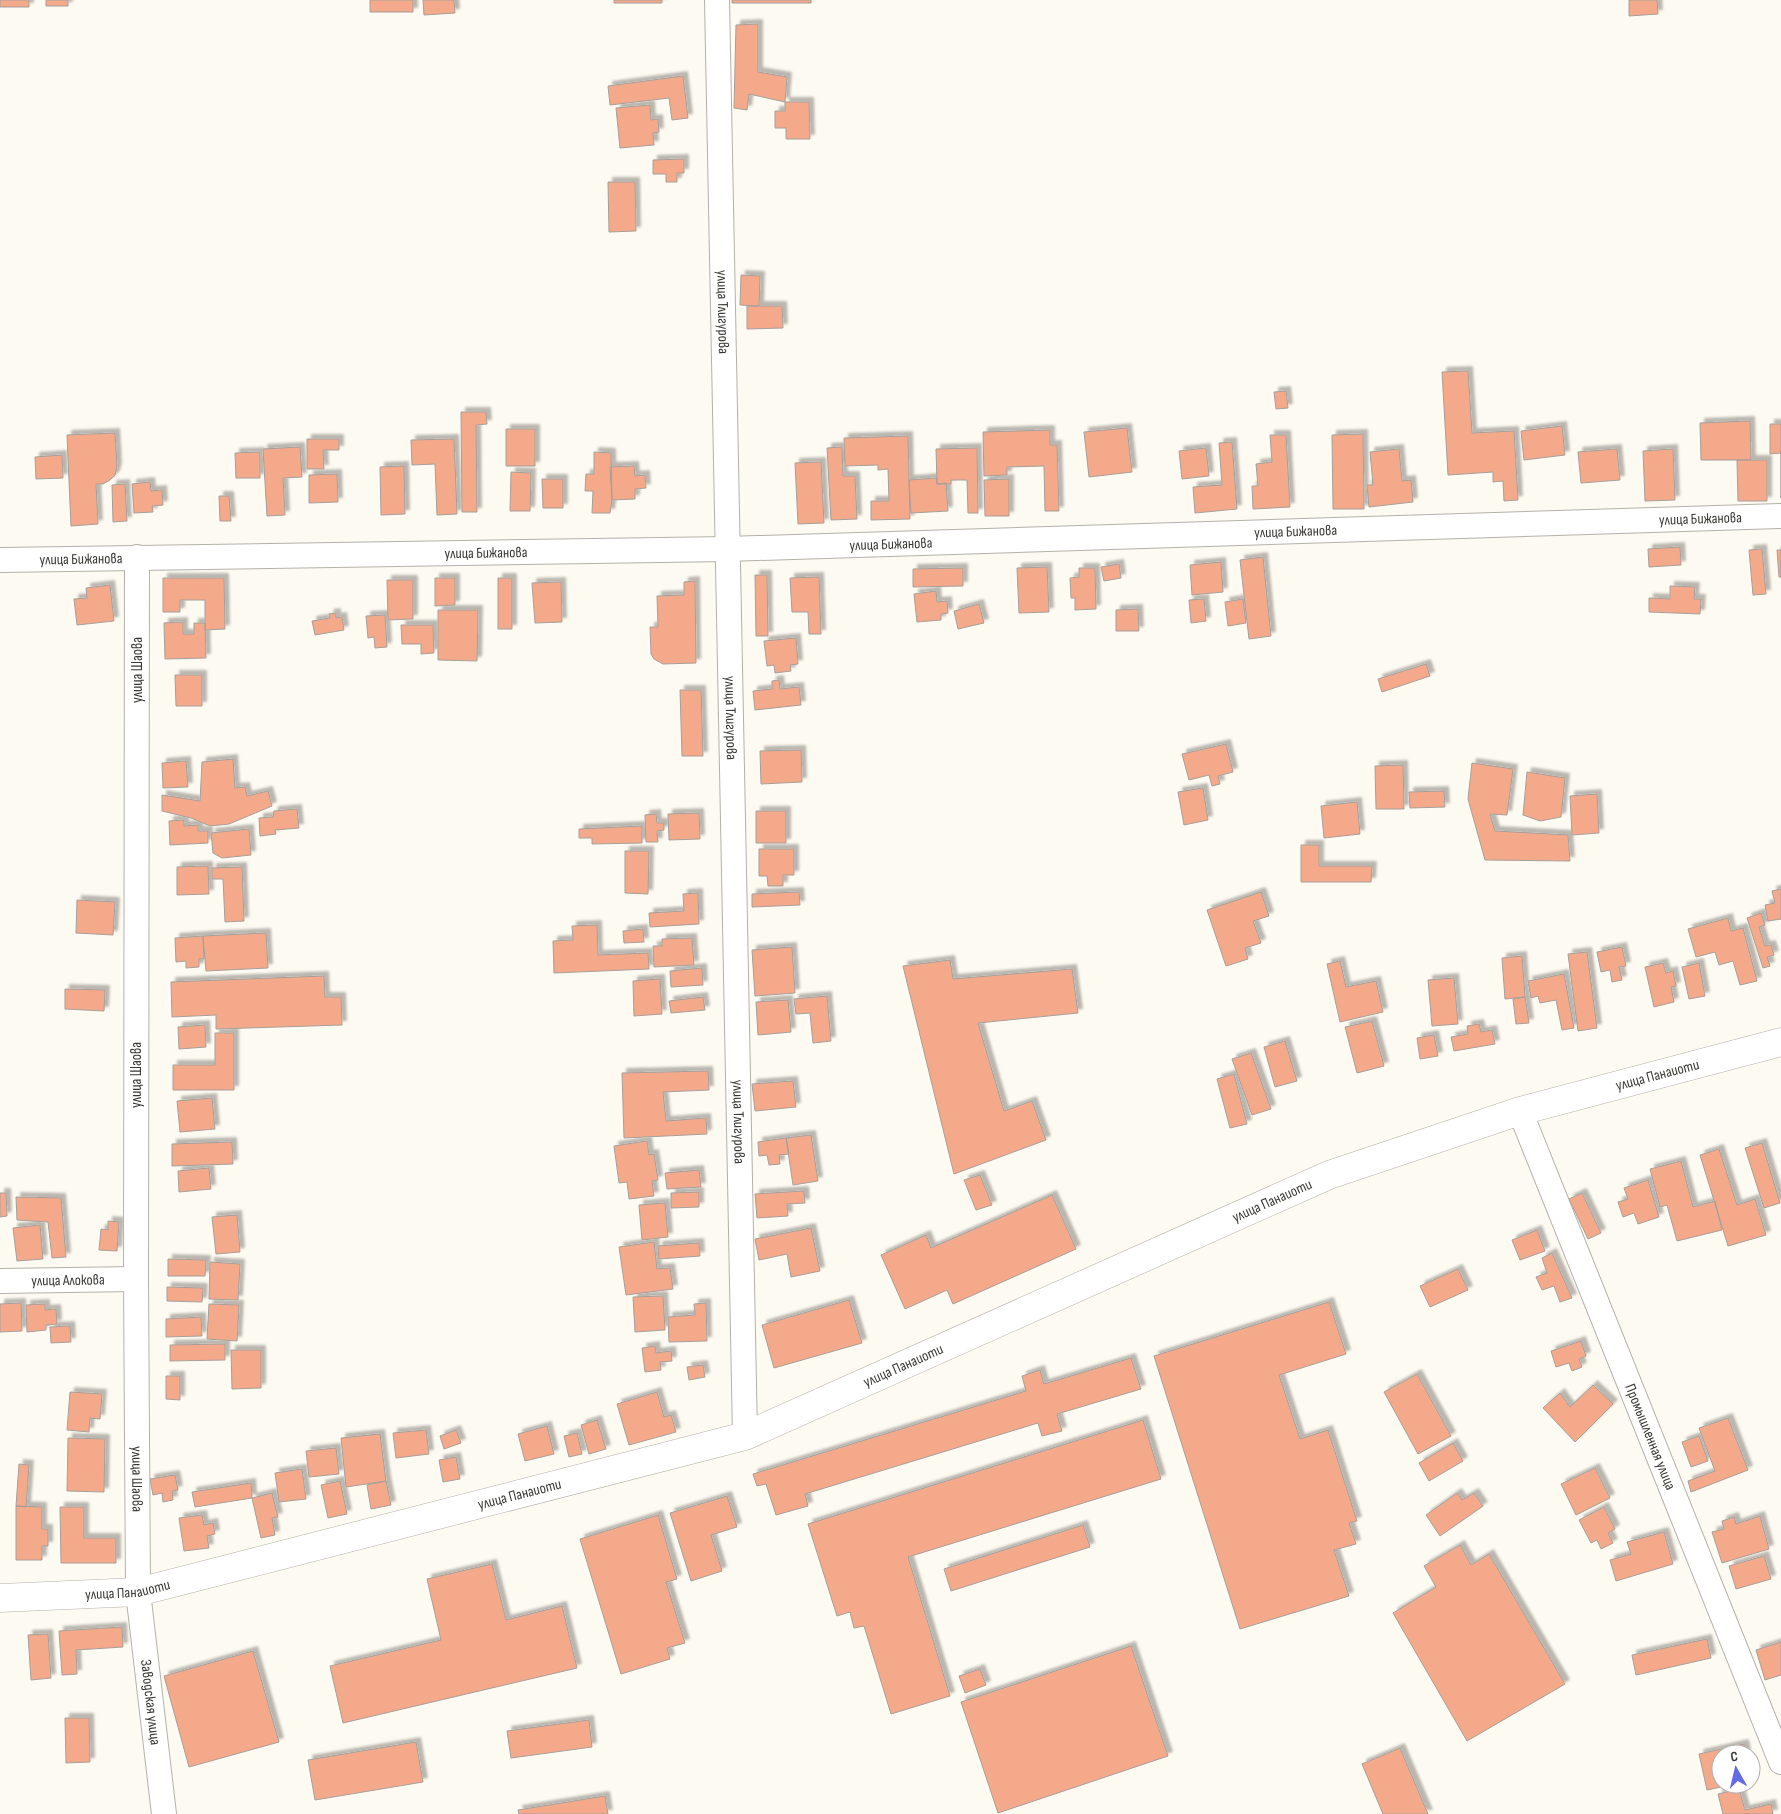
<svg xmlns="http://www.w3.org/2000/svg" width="1781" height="1814" font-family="'Sofia Sans Condensed',sans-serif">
  <defs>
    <filter id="shadow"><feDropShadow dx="4.5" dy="-4.5" stdDeviation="1" flood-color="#0004"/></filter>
  </defs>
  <rect width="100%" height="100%" fill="#fdfaf1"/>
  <!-- building -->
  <path fill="#f4aa8a" stroke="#a79e9a" filter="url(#shadow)" d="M0,0h29v7h-29z
    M46,0h22v6h-22z
    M370,0h43v12h-43z
    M423,0h31l1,13 -31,2z
    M614,0h48v3h-48z
    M732,0h79v3h-79z
    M1629,0h28l1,14 -29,2z
    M758,24v48l29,5 -2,25 -36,-8 -2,16 -13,-2 2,-83z
    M683,76l5,42 -16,2 -3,-22 -59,7 -2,-19z
    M785,102h24l1,37h-24v-11h-11v-17h10z
    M650,105l1,15 7,-1 1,13 -6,1 1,12 -34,3 -4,-40z
    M684,159v14h-7v9h-11v-8h-13v-14z
    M608,182h27l1,49 -27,1z
    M741,275l19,1 -1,30 -19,-1z
    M747,306h35l1,22 -36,1z
    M1468,371l4,62 42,-2 4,69 -14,1 -1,-20 -10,1v-10l-45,3 -6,-103z
    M1286,391l2,17 -12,1 -2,-17z
    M461,412h25l1,12 -11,1 1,87h-15z
    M1750,421l1,39h-50l-1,-37z
    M1770,424h11v74v-45l-11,1z
    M1562,426l3,29 -41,5 -3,-29z
    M1127,428l5,44 -43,5 -5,-45z
    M506,429h29v37h-29z
    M1050,430v15h7l2,66h-14l-1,-45 -37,1v8l-23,1 -1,-44z
    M115,433l2,34 -2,8 -5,5 -7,4h-7l2,40 -27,2 -4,-91z
    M1363,434l1,75h-31l-1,-74z
    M1270,435h16l4,72 -37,2 -1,-23h6l-2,-22 16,-2z
    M908,436l2,83 -39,1v-19h18l-1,-32 -10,1v-5l-33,1 -1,-28z
    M307,439h32v11h-16l1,19h-17z
    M454,439l3,75 -20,1 -2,-51 -23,1 -1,-25z
    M1232,442l5,67 -42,4 -2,-26 29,-2 -3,-42z
    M300,447l2,30 -19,1 2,37 -18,1 -4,-67z
    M842,447l1,29h12l2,43 -26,1 -4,-72z
    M977,448l1,65h-10l-1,-33h-16v4h-14l-1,-35z
    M1206,448l3,28 -27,3 -3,-28z
    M1399,449l3,32 9,-1 2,22 -44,5 -2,-22h6l-3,-33z
    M1617,449l3,31 -39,3 -3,-31z
    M1673,449l2,51 -30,1 -2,-50z
    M260,452v26h-24l-1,-25z
    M594,452l17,1 1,47 -2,13h-18l1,-22h-8l1,-17h8z
    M62,455l1,23 -27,1 -1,-22z
    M1737,460h30v41h-29z
    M821,462l3,61 -26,1 -3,-61z
    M404,466l1,48 -24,1 -1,-48z
    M634,466l1,10 10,-1 1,13 -11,1v10l-23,1 -2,-33z
    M511,472l20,1 -1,38h-20z
    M337,474l1,28 -29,1v-28z
    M937,478v6l9,-1 2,28 -37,2 -2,-33z
    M542,479h21v29h-20z
    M1009,479v37h-24l-1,-36z
    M150,482l1,9 11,-1 1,15 -11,1 1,6 -19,1 -2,-29z
    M125,484l2,37 -14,1 -1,-37z
    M219,496h10l2,25h-11z
    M1680,547l1,18 -32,2 -1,-18z
    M1762,549l4,45 -13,1 -4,-45z
    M1777,550h4v27h-2z
    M1263,557l8,79 -22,3 -9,-79z
    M1221,562l2,30 -31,3 -2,-30z
    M1119,564l2,14 -17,3 -3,-14z
    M1047,567l2,45 -30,1 -2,-45z
    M963,568v18l-50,1v-18z
    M1079,568h16l1,41 -21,1v-12h-4l-1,-20 9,-1z
    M755,575h12l1,61h-12z
    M819,577l2,57h-12l-1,-22h-16l-2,-34z
    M163,578h61l1,51 -20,1v-30h-25v12h-17z
    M435,578h20v27l-20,1z
    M498,578h14v51h-14z
    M387,580h26v39l-25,1z
    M695,581l1,82 -33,1 -9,-5 -3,-5 -1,-27h8l-1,-31 27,-1v-13z
    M561,582l1,40 -27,1 -3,-40z
    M110,585l4,36 -37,4 -3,-26 13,-1 -1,-10z
    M1670,586l25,1 -1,12h7l-1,15 -51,-2v-14l21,1z
    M936,591l1,11 10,-1 1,12 -7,1v6l-24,2 -3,-28z
    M1204,599l2,22 -15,2 -2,-23z
    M1243,599l3,24 -18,3 -3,-24z
    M979,604l5,19 -26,6 -4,-18z
    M1138,609l1,22h-23v-21z
    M438,610h40l-1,51 -39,-1z
    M336,613v5l6,-1 2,13 -29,5 -3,-14 18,-3 -1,-4z
    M385,615l2,32 -12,1 -1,-11 -6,1 -2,-22z
    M183,622v12h11v-11h11l1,35 -41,1 -1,-36z
    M401,625h32l1,28 -13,1v-10h-19z
    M796,638l2,26 -8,1 1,6 -16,2 -1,-8 -7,1 -3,-25z
    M1426,664l4,12 -48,16 -4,-13z
    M175,675h27v31h-26z
    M779,680l1,9 19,-2 2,18 -46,5 -2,-19 19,-2v-8z
    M680,690h21l2,66h-21z
    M1226,744l7,28 -15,4 2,8 -8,2 -3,-11 -20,5 -7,-26z
    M801,750l1,32 -41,2 -1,-33z
    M233,759l2,29 10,-1 2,9 21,-5 4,15 -43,18 -19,2 -19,-8 -29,-7v-16l38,6 2,-39z
    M186,761l2,26 -25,1 -1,-25z
    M1472,763l41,6 -6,46 -17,-1 5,17 73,4 2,26 -85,-1 -17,-61z
    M1403,765l1,44h-28l-1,-43z
    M1527,772l38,6 -4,39 -21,4 -17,-6z
    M1203,788l5,32 -24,5 -6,-33z
    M1444,791l1,16 -35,1 -1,-16z
    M1597,794l2,39 -27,2 -2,-39z
    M1357,802l3,32 -36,4 -3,-32z
    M297,809l2,19 -24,2 1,4 -16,2 -1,-18 14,-1 1,-6z
    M756,811h30v32h-30z
    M699,813l1,26 -31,1 -1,-26z
    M656,814l1,9h7v7l-7,1 1,11h-12l-1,-27z
    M184,820v6l14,-1v6h10v12l-38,2 -1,-24z
    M642,826v17l-50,1v-6h-13v-9z
    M249,829l2,26 -29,3 -9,-5 -2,-20z
    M1301,845h18v21h53l-1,16h-70z
    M759,849h35v26h-11v11h-15l-1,-10h-8z
    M625,851h24l-1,43 -23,-1z
    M208,866l1,28 -32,1v-28z
    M242,867l2,54 -19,1 -2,-43h-11v-11z
    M1781,889v30l-13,2 -3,-16 10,-2 -3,-12z
    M799,892l1,13 -48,2v-13z
    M1261,892l8,24 -16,5 8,22 -16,5 3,11 -22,7 -19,-56z
    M698,893l1,31 -49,3 -1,-14 35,-2 -1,-17z
    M77,900l38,2 -2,33 -37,-2z
    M1761,913l4,12 -6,2 6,19 6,-1 3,10 -7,2 3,9 -7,2 -16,-50z
    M1728,918l3,13 12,-3 14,53 -17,4 -7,-24 -14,4 -4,-13 -19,5 -8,-28z
    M597,925l1,30 50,-2 1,16 -95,4 -1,-32 20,-1 -1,-14z
    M643,929l1,13 -20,1 -1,-12z
    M266,933l2,35 -62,3 -3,-35z
    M203,936l1,23h-5v8l-13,1v-7l-10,1 -1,-24z
    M692,938l2,27 -40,2 -1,-21h9v-7z
    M792,947l3,46 -40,3 -3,-46z
    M1622,947l4,19 -7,1 3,13 -10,2 -2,-12 -9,2 -4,-20z
    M1587,952l10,76 -19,3 -10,-77z
    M1522,956l3,41 -20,2 -3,-41z
    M950,960l3,19 119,-10 6,44 -100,10 26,88 28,-10 14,39 -92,34 -51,-208z
    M1340,961l6,26 30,-6 7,31 -43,10 -13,-58z
    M1663,963l3,10 7,-2 3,15 -5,1 3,15 -20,5 -9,-40z
    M1699,963l6,33 -16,3 -7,-32z
    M702,968l1,17 -32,2 -1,-16z
    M1564,974l10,54 -12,2 -6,-30 -16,3 -2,-7 -7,2 -3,-17z
    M324,976l1,21h16l1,28 -126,4v-14l-44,2 -1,-35z
    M1454,978l4,46 -26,2 -4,-46z
    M660,979l2,35 -28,2 -1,-35z
    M65,989l40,1 -1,21 -39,-2z
    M827,996l4,45 -18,2 -3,-30 -14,1 -2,-15z
    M703,997l2,13 -34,3 -2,-12z
    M1525,997l4,26 -13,1 -3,-25z
    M788,1000l3,32 -33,3 -2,-33z
    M1372,1021l12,45 -27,7 -12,-46z
    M1479,1024l2,8 11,-2 3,14 -41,7 -3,-14 17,-3 -1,-8z
    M205,1025l1,22 -27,2 -1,-22z
    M215,1033h19v57h-61v-25h42z
    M1434,1035l4,21 -18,3 -3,-21z
    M1285,1041l12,40 -22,6 -11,-40z
    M1251,1053l20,56 -19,6 -20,-56z
    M708,1071l1,19 -46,2 3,29 40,-3 1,16 -83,4 -2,-65z
    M1234,1074l13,50 -17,4 -13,-49z
    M793,1081l3,26 -41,4 -3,-27z
    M212,1098l3,31 -35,3 -3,-31z
    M811,1135l7,46 -25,4 -7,-47z
    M786,1138l3,16 -10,1 1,9 -11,1 -2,-10 -8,1 -1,-14z
    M647,1141l2,14 5,-1 4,26 -6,1 2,15 -25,3 -2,-17 -8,1 -5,-37z
    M232,1142l1,22 -61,2v-22z
    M1762,1143l18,60 -16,5 -19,-60z
    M1719,1149l18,56 18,-6 11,36 -38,11 -28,-91z
    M1681,1161l12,46 22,-6 7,29 -45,11 -10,-36 -7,2 -10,-38z
    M209,1168l2,21 -32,3 -1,-21z
    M699,1170l2,17 -34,2 -2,-16z
    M980,1175l12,30 -16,5 -12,-30z
    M1648,1180l11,37 -21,7 -4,-11 -11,4 -5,-15 10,-3 -4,-11z
    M804,1191l1,12 -18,1 1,12 -31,2 -2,-24z
    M699,1192v15l-28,1v-15z
    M0,1193h6l1,23 -7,1z
    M1582,1193l19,40 -13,6 -19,-40z
    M1052,1195l24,54 -123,55 -6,-14 -42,19 -24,-54 45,-20 5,13z
    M16,1197l45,1 5,59 -14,1 -4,-36 -31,-2z
    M665,1203l3,34 -26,3 -3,-35z
    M237,1215l3,37 -24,2 -4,-37z
    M108,1221l11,1 -2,29 -18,-1 2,-21 7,1z
    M40,1225l3,34 -26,2 -4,-33z
    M811,1228l9,43 -29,6 -4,-23 -28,6 -4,-21z
    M1537,1230l8,21 -25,9 -8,-20z
    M654,1242l3,27 13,-1 3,21 -47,6 -7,-48z
    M699,1243l1,13 -41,3 -1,-13z
    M1552,1253l20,45 -12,4 -6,-16 -12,4 -6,-13 11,-4 -5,-15z
    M168,1259l38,1 -1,16h-37z
    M210,1262l30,2 -2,36 -29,-1z
    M1458,1269l10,21 -38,17 -10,-21z
    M167,1287l36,1 -1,14 -35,-1z
    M663,1296l2,34 -30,2 -2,-35z
    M849,1300l13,43 -88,25 -12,-43z
    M1329,1302l17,52 -67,21 21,64 28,-9 29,91 -8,2 7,21 -22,6 15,46 -109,33 -86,-273z
    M21,1303l1,28 -22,1v-28z
    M706,1303l1,38 -38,1 -1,-25 27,-2 -1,-11z
    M45,1304v6l11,-1 1,15 -11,1v5l-19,2 -1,-27z
    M209,1304l30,1 -2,36 -30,-2z
    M201,1317l1,19 -36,1v-18z
    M70,1326l1,16 -20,1 -1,-16z
    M1581,1341l5,15 -7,3 3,8 -10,4 -3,-8 -13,4 -5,-16z
    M225,1344v16l-55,1v-16z
    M655,1346l1,7 15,-2 1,10 -12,1 1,8 -16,2 -3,-24z
    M231,1350h30v38l-29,1z
    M1131,1358l10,31 -84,25 5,17 -20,5 -4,-13 -233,71 3,12 -32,9 -10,-31 -9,2 -4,-12 273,-83 -4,-15 18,-6 4,14z
    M703,1365l2,12 -16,3 -2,-13z
    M1417,1374l34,62 -33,18 -34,-62z
    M166,1376h14v24l-14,-1z
    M1593,1385l20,19 -38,38 -32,-34 17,-15 10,14z
    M70,1392l32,2 -2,25 -10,-1 -1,14 -22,-2z
    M657,1392l7,25 7,-2 5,17 -47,13 -12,-41z
    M1728,1418l20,52 -57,22 -3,-11 27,-10 -16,-43z
    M597,1420l9,29 -17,5 -8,-29z
    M1143,1420l18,59 -253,78 42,139 -59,18 -27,-88 -10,2 -4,-16 -13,4 -29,-92z
    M547,1426l7,28 -29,7 -7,-27z
    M426,1430l3,24 -33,4 -3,-25z
    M456,1430l5,13 -17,6 -4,-13z
    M577,1433l5,21 -13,3 -5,-21z
    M380,1434l6,47 -40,6 -5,-49z
    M1699,1436l9,25 -17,6 -9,-25z
    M68,1438l37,1 -1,53 -37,-1z
    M1453,1443l10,18 -34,20 -10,-18z
    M336,1448l3,26 -30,3 -3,-26z
    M456,1457l4,22 -17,3 -4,-22z
    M19,1464l10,1 -3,42 -10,-1z
    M1595,1468l15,30 -34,17 -15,-31z
    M302,1469l4,30 -27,3 -4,-29z
    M175,1475l3,15 -6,1 1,9 -10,2 -1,-9 -9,2 -3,-16z
    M340,1481l7,33 -19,4 -7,-33z
    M386,1481l5,24 -20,4 -4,-24z
    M251,1483l1,15 -57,9 -3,-15z
    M272,1493l6,24 -6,1 3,17 -14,3 -9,-40z
    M1457,1493l5,7 12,-7 9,13 -43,30 -14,-21z
    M727,1496l10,31 -26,8 11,36 -31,10 -21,-68z
    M16,1506l26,1v22h6v17h-6v14h-26z
    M60,1507h24v31h32v25h-55z
    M1604,1507l11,22 -7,4 5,10 -12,6 -4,-9 -6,3 -12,-23z
    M202,1515l2,10 9,-2 2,11 -8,2 2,12 -25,3 -5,-33z
    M658,1515l19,64 -11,3 19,61 -18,5 3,11 -49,15 -41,-135z
    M1760,1516l9,33 -47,14 -10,-31 12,-3 -2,-8 12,-4 2,7z
    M1083,1525l7,22 -139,44 -7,-22z
    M1664,1532l9,32 -57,17 -6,-21 21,-6 -4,-12z
    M1460,1545l11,20 18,-11 76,130 -98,57 -74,-128 43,-26 -12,-21z
    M1764,1556l7,23 -35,10 -7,-23z
    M492,1564l14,56 56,-14 15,62 -234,55 -13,-57 111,-26 -14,-61z
    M122,1627l1,20 -47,3 1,24 -15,1 -3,-44z
    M48,1634l3,44 -20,2 -3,-45z
    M1707,1639l4,19 -75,17 -4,-20z
    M1781,1642v33l-16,5 -9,-30z
    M1131,1646l37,110 -170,57 -37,-111z
    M253,1651l26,91 -90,25 -25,-91z
    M980,1669l6,16 -21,8 -6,-17z
    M65,1718h24l1,44 -24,1z
    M589,1720l3,27 -81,11 -4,-27z
    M416,1742l7,40 -108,18 -7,-40z
    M1744,1744l2,10h-25v30h15l-29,6 -8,-36z
    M1400,1748l28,66h-45l-21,-50z
    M1739,1789l6,21 26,-6 2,10h-50l-5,-20z
    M605,1796l3,18h-89l-1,-4z"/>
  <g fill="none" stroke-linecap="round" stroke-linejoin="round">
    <!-- minor casing -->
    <g stroke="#b4b1a9" stroke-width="26">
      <g id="minor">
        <path id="s1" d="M717,0l28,1436"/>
        <path id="s2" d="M137,557l-1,722 2,313 26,222"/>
        <path id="s3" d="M0,560l727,-11 1054,-33"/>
        <path id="s4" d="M1520,1111l261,651"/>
        <path id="s5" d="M0,1281l136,-2"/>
      </g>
    </g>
    <!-- tertiary casing -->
    <g stroke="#b4b1a9" stroke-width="29">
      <g id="tertiary">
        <path id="s6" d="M0,1598l138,-6 607,-156 584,-261 191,-64 261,-69"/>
      </g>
    </g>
    <!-- minor -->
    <use href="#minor" stroke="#fff" stroke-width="24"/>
    <!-- tertiary -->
    <use href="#tertiary" stroke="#fff" stroke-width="28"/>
  </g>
  <g text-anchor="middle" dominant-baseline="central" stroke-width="4" stroke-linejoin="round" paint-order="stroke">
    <!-- street labels -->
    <g font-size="15" fill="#393834" stroke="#fff">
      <text stroke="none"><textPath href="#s1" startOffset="312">улица Тлигурова</textPath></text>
      <text stroke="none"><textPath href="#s3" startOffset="1701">улица Бижанова</textPath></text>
      <text stroke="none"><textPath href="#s3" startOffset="1296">улица Бижанова</textPath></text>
      <text stroke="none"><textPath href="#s3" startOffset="891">улица Бижанова</textPath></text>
      <text stroke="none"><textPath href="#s3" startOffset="486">улица Бижанова</textPath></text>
      <text stroke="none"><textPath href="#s3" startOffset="81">улица Бижанова</textPath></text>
      <text transform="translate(137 670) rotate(-90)">улица Шаова</text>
      <text stroke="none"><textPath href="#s1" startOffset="718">улица Тлигурова</textPath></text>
      <text transform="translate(136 1075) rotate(-90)">улица Шаова</text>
      <text stroke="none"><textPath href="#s6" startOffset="1748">улица Панаиоти</textPath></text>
      <text stroke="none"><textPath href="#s1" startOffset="1122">улица Тлигурова</textPath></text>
      <text stroke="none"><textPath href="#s6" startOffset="1342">улица Панаиоти</textPath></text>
      <text stroke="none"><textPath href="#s5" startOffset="68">улица Алокова</textPath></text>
      <text stroke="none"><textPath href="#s6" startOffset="938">улица Панаиоти</textPath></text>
      <text stroke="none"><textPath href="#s4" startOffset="351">Промышленная улица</textPath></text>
      <text stroke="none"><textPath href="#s2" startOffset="922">улица Шаова</textPath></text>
      <text stroke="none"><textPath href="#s6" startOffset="532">улица Панаиоти</textPath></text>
      <text stroke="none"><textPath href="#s6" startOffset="128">улица Панаиоти</textPath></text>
      <text stroke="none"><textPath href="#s2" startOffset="1146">Заводская улица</textPath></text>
    </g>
  </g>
  <!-- north arrow -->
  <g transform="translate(1736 1769) rotate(352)"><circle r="24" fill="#ffffff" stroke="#b0afae"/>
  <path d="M0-4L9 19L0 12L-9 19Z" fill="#636ce4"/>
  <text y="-8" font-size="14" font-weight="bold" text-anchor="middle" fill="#393834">С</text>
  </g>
</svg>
